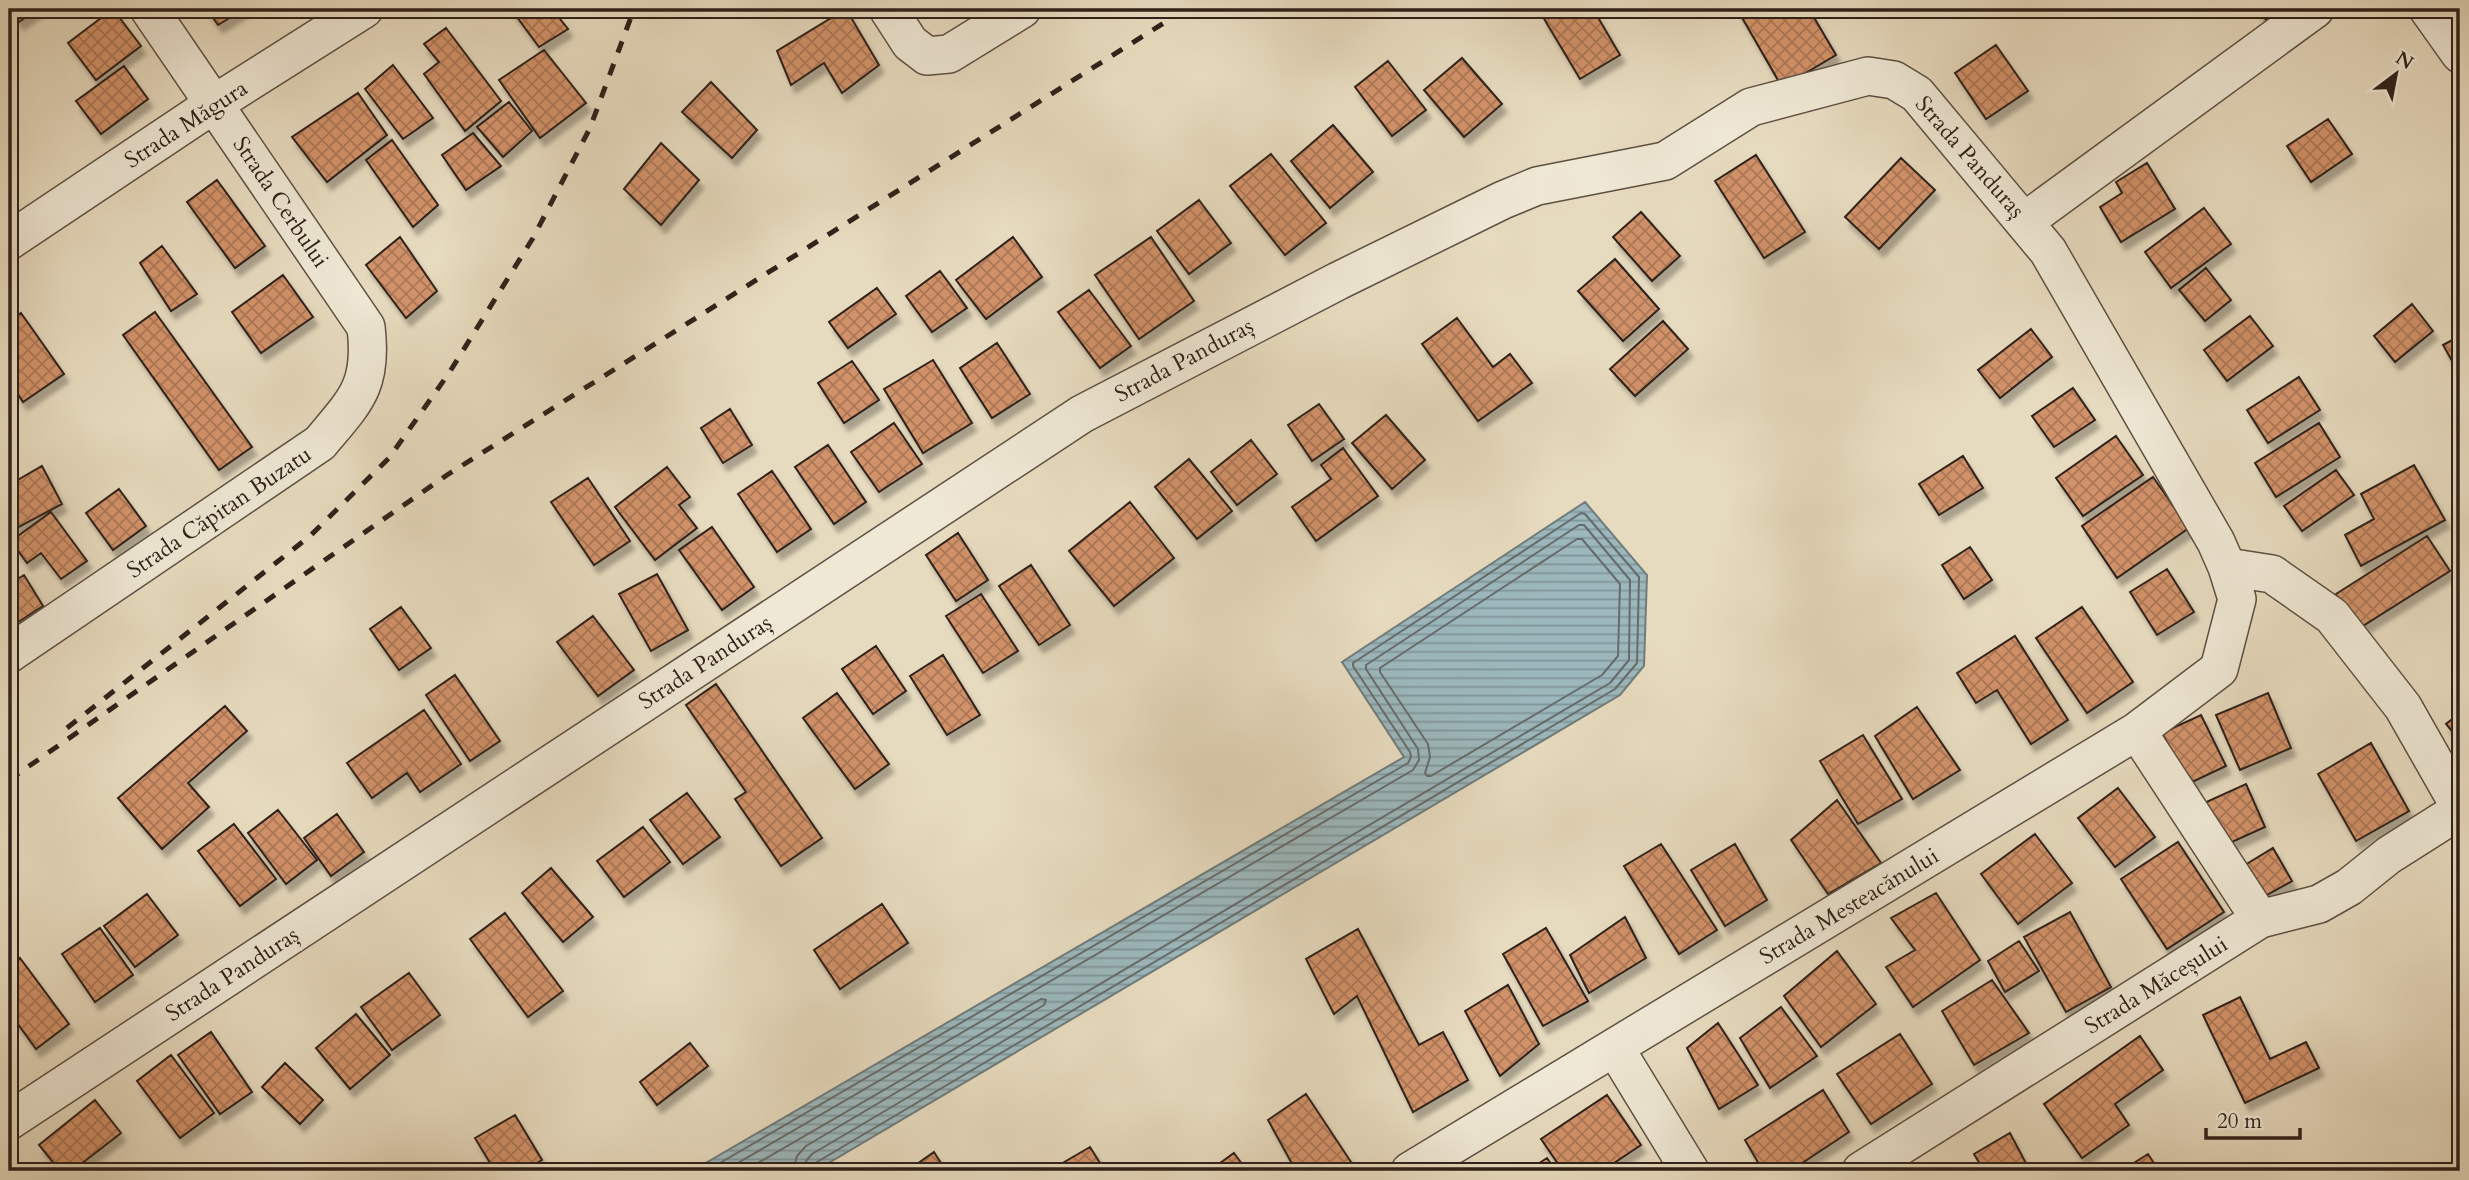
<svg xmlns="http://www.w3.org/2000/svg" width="2469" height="1180" font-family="Cardo,serif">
  <defs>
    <pattern id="water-rules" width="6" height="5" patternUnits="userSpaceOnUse" patternTransform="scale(1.75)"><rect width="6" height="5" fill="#9cb8bd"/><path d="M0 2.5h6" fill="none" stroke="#809599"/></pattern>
    <pattern id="building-cross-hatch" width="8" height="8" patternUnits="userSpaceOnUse" patternTransform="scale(1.75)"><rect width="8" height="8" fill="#d29269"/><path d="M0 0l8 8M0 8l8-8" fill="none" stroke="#ab7756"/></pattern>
    <filter id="shadow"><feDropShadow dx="4.5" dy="8" stdDeviation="2" flood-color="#0004"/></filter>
  </defs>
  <rect width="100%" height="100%" fill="#e7dbbf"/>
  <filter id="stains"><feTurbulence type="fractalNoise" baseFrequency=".00286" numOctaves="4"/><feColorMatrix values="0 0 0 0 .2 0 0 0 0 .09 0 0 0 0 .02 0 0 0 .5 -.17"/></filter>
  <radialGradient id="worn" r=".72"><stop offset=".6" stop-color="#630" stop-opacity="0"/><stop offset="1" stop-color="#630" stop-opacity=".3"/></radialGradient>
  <!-- water -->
  <path fill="url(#water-rules)" stroke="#707c7c" stroke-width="2" d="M1585,502l62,73 -3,91 -24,29 -805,476h-123l712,-414 -62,-95z"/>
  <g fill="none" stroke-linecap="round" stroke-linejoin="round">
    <!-- shore -->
    <path stroke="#666c6c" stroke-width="2" d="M1577,539h5l38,45 -2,72 -16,19 -171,101h-4l-2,-3 5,-16 -2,-13 -48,-72v-4z
      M706,1171l702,-408 3,-6 -1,-5 -57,-86v-3l228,-150 4,1 54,63 -2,86 -22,26 -798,473 -4,9
      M724,1171l689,-401 6,-10 -1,-11 -52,-80v-4l213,-140h5l46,55 -1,80 -19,23 -798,471 -6,7 -2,10
      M744,1171l297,-172 5,1 -2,5 -238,141 -9,10 -4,15"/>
  </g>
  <!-- building -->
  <path fill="url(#building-cross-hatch)" stroke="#2f211a" stroke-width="2" filter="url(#shadow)" d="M9,9h29l-19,13z
    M113,9l28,37 -45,34 -28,-37z
    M207,9h37l-26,16z
    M511,9h41l16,20 -29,18z
    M846,9l33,56 -37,28 -18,-30 -33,22 -14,-34z
    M1557,9h36l27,46 -40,24 -37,-62z
    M1737,9h72l27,46 -54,32z
    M2256,9h38l-20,19z
    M446,28l55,73 -36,30 -41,-57 15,-12 -15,-18z
    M1996,45l32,46 -42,28 -31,-46z
    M544,50l42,53 -46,35 -41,-58z
    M1462,58l40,46 -38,33 -40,-47z
    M1388,61l38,49 -34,26 -37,-49z
    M393,65l40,53 -30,21 -38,-50z
    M124,66l24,33 -47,35 -25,-33z
    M711,82l46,48 -25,28 -50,-46z
    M358,93l29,42 -60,47 -35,-45z
    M509,102l23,29 -29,26 -26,-30z
    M2328,119l24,35 -41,28 -24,-36z
    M1333,125l40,47 -43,36 -39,-47z
    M473,133l28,33 -35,24 -24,-35z
    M392,140l46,65 -25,22 -47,-67z
    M661,143l38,37 -38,45 -37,-36z
    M1271,154l55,69 -41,32 -55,-69z
    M1756,155l49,77 -41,26 -49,-77z
    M1901,158l34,32 -56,59 -34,-32z
    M2147,163l28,46 -54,33 -21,-35 22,-14 -6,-11z
    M217,180l48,66 -30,22 -48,-66z
    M1199,200l32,43 -42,31 -32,-43z
    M2204,208l27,36 -60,44 -26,-36z
    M1641,212l39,44 -28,25 -39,-44z
    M400,237l37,54 -31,27 -40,-53z
    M1013,237l29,40 -56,42 -30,-39z
    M1151,237l43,64 -55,38 -44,-64z
    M162,246l35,48 -26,17 -31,-48z
    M1615,259l44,50 -36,32 -45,-50z
    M2206,268l25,32 -26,21 -26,-31z
    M940,271l27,37 -35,24 -26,-36z
    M283,275l30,42 -52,36 -29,-41z
    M877,288l19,26 -48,34 -19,-26z
    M1089,290l42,56 -31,22 -42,-56z
    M2412,304l21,27 -38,31 -21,-26z
    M155,312l97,135 -33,23 -96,-135z
    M21,313l43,61 -41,28 -14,-22v-58z
    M2250,316l23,30 -46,35 -23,-31z
    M1457,318l36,49 17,-13 22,29 -54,38 -56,-77z
    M1663,321l25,28 -53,47 -25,-27z
    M2031,329l21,28 -52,41 -22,-28z
    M2460,336v39l-17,-30z
    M997,343l33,51 -38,24 -32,-50z
    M933,360l39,63 -49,30 -39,-64z
    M852,361l27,39 -35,23 -26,-40z
    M2299,377l21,33 -52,33 -21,-33z
    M2073,388l22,32 -41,27 -22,-31z
    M1319,404l25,35 -32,22 -24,-36z
    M730,409l22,36 -29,18 -22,-35z
    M1386,415l39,45 -33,29 -40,-46z
    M894,423l28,41 -43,28 -28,-40z
    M2319,423l21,34 -64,40 -21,-34z
    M2116,436l27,39 -60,41 -27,-38z
    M1251,440l26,34 -40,31 -26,-33z
    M828,445l38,57 -32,22 -39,-57z
    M1343,448l35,48 -62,45 -24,-34 39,-28 -10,-14z
    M1963,456l20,32 -44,27 -20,-31z
    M1189,459l43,52 -35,28 -42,-52z
    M2414,465l31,55 -84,46 -16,-31 29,-16 -13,-25z
    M42,466l20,38 -45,24 -8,-15v-28z
    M667,467l23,30 -11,8 18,23 -42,32 -40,-53z
    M2336,470l18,25 -52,36 -18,-25z
    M772,471l39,58 -34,23 -39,-58z
    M2153,477l36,51 -72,50 -35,-52z
    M588,478l42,63 -36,24 -43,-63z
    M119,489l27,37 -33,24 -27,-37z
    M1130,502l44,56 -60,48 -45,-55z
    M51,512l36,49 -26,18 -20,-26 -14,10 -16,-22z
    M712,527l42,60 -32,23 -43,-60z
    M958,533l30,47 -32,21 -30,-46z
    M2427,536l23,35 -92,58 -22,-35z
    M1970,547l22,33 -28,19 -22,-34z
    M1031,565l39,60 -31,20 -40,-59z
    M2167,569l27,43 -37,23 -27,-43z
    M657,574l31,56 -37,21 -32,-57z
    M24,575l19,31 -34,22v-44z
    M981,594l37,57 -35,22 -37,-57z
    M401,607l30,41 -32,22 -29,-41z
    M2082,607l51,75 -46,31 -51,-75z
    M593,616l41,54 -36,26 -41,-54z
    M2015,636l53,84 -37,24 -34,-54 -21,13 -19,-30z
    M876,646l30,45 -33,23 -31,-45z
    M943,655l37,60 -33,20 -37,-59z
    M455,675l45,66 -30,20 -44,-66z
    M716,684l106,154 -41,28 -46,-67 11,-7 -60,-87z
    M837,693l52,71 -34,25 -52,-71z
    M2268,693l23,55 -51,22 -24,-55z
    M225,706l22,25 -59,52 21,24 -47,42 -44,-51z
    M1917,707l43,63 -47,29 -38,-63z
    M424,710l37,54 -41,28 -13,-19 -35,25 -25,-35z
    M2460,713v28l-14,-17z
    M2201,715l25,51 -38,18 -26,-51z
    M1863,735l39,64 -44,25 -38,-63z
    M2371,743l38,68 -53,30 -38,-67z
    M2246,784l19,43 -44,20 -19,-43z
    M2118,788l37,49 -40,30 -37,-49z
    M687,793l33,44 -37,27 -33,-44z
    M1837,800l44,63 -53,31 -37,-54z
    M278,810l39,50 -31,24 -38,-51z
    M337,814l27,38 -33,24 -27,-38z
    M234,824l42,55 -36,27 -42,-55z
    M643,827l27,35 -46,35 -27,-36z
    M2035,834l37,49 -54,41 -37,-50z
    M2178,842l46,70 -57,37 -46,-70z
    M1661,844l56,86 -38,24 -55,-88z
    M1735,844l32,56 -42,26 -34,-56z
    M2273,848l19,33 -34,19 -18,-32z
    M551,868l42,49 -30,25 -41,-49z
    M1936,893l44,67 -67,47 -27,-40 29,-17 -24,-32z
    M147,894l31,41 -43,32 -31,-41z
    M882,904l26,39 -68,46 -26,-39z
    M2070,912l41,75 -45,25 -42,-75z
    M505,913l58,78 -35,26 -58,-78z
    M1625,917l21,41 -57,35 -19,-38z
    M100,928l33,47 -38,27 -33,-48z
    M1546,928l42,73 -45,25 -40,-72z
    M1358,929l61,116 24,-13 25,48 -55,32 -56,-116 -23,18 -28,-55z
    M2019,941l20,30 -34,21 -17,-31z
    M1837,951l39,53 -55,43 -37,-51z
    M20,958l49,66 -33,25 -24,-33 -3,3v-52z
    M409,973l31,42 -48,35 -31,-43z
    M1992,980l37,53 -55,32 -32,-54z
    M1508,985l31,59 -39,32 -35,-65z
    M2240,997l30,62 36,-17 13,26 -74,35 -42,-88z
    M1781,1007l36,49 -47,32 -30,-50z
    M356,1014l34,41 -40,34 -34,-41z
    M2460,1020v17l-8,-12z
    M1718,1023l40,62 -39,24 -32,-61z
    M211,1032l41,60 -32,22 -42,-59z
    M1900,1034l32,50 -61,40 -34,-50z
    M2140,1036l23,34 -48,34 14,21 -47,33 -38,-54z
    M690,1043l18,23 -51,39 -17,-23z
    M171,1055l43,58 -34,25 -43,-57z
    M285,1063l38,37 -23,24 -38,-37z
    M1823,1090l26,42 -59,39h-27l-18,-31z
    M1306,1094l47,71 -12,6h-45l-28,-51z
    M1607,1095l34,50 -39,26h-39l-22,-32z
    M95,1100l26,33 -49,38h-12l-21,-26z
    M515,1115l27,45 -19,11h-28l-20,-33z
    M2010,1133l20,38h-46l-10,-17z
    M1090,1147l15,24h-56z
    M934,1152l12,19h-39z
    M1234,1153l13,18h-38z
    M2148,1154l11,17h-38z
    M1547,1158l9,13h-29z
    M9,1159l9,12h-9z
    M1927,1164l5,7h-20z"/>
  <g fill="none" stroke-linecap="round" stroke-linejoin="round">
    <!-- minor casing -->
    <g stroke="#5d5043" stroke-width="40">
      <path id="minor" d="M888,9l22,34 17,13 22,-2 73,-45
        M2428,9l32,45
        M2025,221l290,-212
        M9,241l205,-137 150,-95
        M2227,567l45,7 60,42 71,91 57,100
        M9,654l311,-211c36,-43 53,-57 46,-116l-217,-318
        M2260,919l59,-15 30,-17 40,-32 71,-45
        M1615,1048l75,123
        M9,1121l1073,-707 256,-133 165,-81 34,-14 128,-25 86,-54 117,-31 26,4 23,14 131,157 168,291 11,25 10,32 -18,70 -82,62 -727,440
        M1861,1171l399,-252 -123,-188"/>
    </g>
    <!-- minor -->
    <use href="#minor" stroke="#efe8d5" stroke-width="37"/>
    <!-- rail -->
    <path stroke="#2f211a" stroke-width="5" stroke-dasharray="12 12" stroke-linecap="butt" d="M67,728l243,-192 79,-78 60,-85 84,-135 57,-110 44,-119
      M9,780l438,-305 739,-466"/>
  </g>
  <g text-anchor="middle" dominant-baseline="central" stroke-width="7" stroke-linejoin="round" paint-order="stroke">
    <!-- street labels -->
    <g font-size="23" fill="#2f211a" stroke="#efe8d5">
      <text transform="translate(186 124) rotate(-33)">Strada Măgura</text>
      <text transform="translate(1970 157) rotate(49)">Strada Panduraș</text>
      <text transform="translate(281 202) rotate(56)">Strada Cerbului</text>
      <text transform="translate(1184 360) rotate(-28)">Strada Panduraș</text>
      <text transform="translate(219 512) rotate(-34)">Strada Căpitan Buzatu</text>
      <text transform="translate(705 662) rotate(-33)">Strada Panduraș</text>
      <text transform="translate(1849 906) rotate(-31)">Strada Mesteacănului</text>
      <text transform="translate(232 974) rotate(-33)">Strada Panduraș</text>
      <text transform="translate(2156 985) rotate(-32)">Strada Măceșului</text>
    </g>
  </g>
  <!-- margin -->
  <rect width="2469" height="1180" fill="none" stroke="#e7dbbf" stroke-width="35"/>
  <rect x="10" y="10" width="2448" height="1159" fill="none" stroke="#2f211a" stroke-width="3.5"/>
  <rect x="18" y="18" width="2434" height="1145" fill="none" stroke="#2f211a" stroke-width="2"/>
  <!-- north arrow -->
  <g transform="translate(2396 74) rotate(32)" stroke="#efe8d5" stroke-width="5" paint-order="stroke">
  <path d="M0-5L12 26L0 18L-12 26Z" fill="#2f211a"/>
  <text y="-10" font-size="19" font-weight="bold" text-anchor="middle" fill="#2f211a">N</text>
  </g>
  <!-- scale -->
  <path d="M2206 1128v10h94v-10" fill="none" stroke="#2f211a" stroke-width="3.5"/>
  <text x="2217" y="1128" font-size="21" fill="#2f211a" stroke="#efe8d5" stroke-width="5" paint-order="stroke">20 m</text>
  <rect width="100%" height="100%" filter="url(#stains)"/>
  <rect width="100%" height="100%" fill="url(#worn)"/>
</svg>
